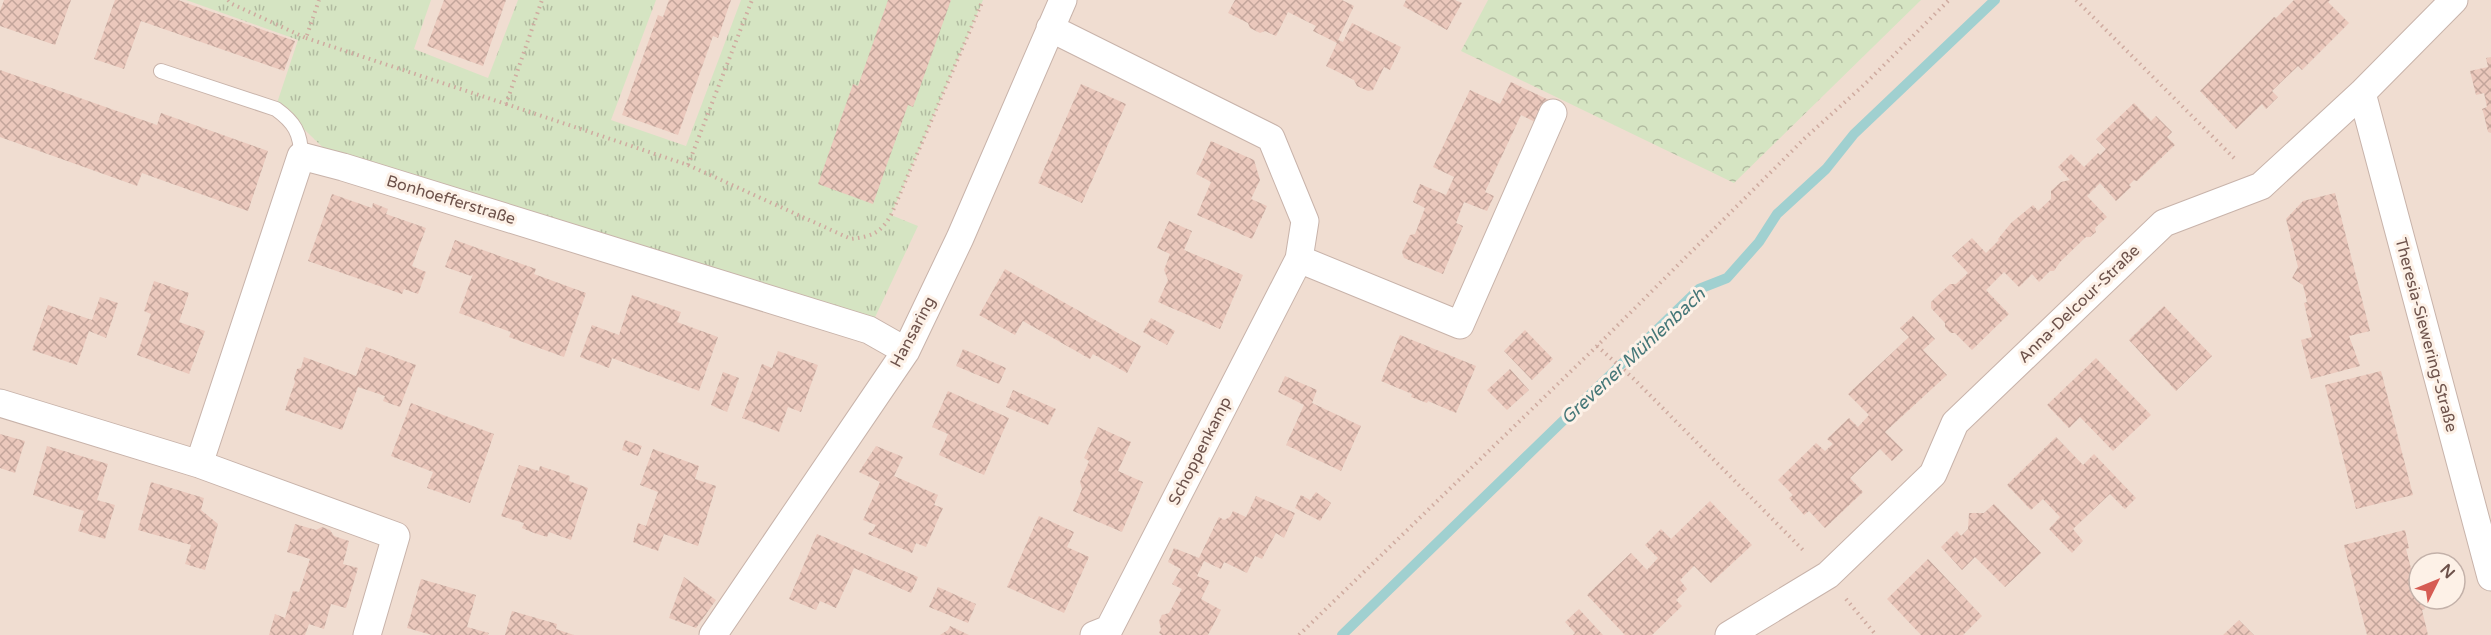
<svg xmlns="http://www.w3.org/2000/svg" width="2491" height="635" font-family="'Varela Round',sans-serif">
  <defs>
    <pattern id="grass-tufts" width="24" height="20" patternUnits="userSpaceOnUse" patternTransform="scale(1.5)"><rect width="24" height="20" fill="#d5e4c2"/><path d="M3 7l-1-3M5 7V3M7 7l1-3M15 17l-1-3M17 17v-4M19 17l1-3" fill="none" stroke="#b1bba0"/></pattern>
    <pattern id="park-crowns" width="20" height="18" patternUnits="userSpaceOnUse" patternTransform="scale(1.5)"><rect width="20" height="18" fill="#d5e4c2"/><path d="M2 6a3 3 0 1 1 6 0M12 15a3 3 0 1 1 6 0" fill="none" stroke="#b1bba0"/></pattern>
    <pattern id="building-cross-hatch" width="8" height="8" patternUnits="userSpaceOnUse" patternTransform="scale(1.5)"><rect width="8" height="8" fill="#ebc8bc"/><path d="M0 0l8 8M0 8l8-8" fill="none" stroke="#c3a59b"/></pattern>
  </defs>
  <rect width="100%" height="100%" fill="#f9ece2"/>
  <!-- residential -->
  <path fill="#f0ddd1" fill-rule="evenodd" d="M0,0h2491v635h-2491zM2419,563h36v36h-36z"/>
  <!-- grass -->
  <path fill="url(#grass-tufts)" d="M186,0h245l-17,49 74,29 30,-78h138l-45,120 75,26 55,-146h242l-92,215 27,11 -49,104 -526,-163 -66,-64 21,-63z"/>
  <!-- park -->
  <path fill="url(#park-crowns)" d="M1488,0h433l-187,183 -273,-132z"/>
  <g fill="none" stroke-linecap="round" stroke-linejoin="round">
    <!-- stream -->
    <path stroke="#a0d0d0" stroke-width="10" d="M1342,635l357,-346 28,-11 32,-36 18,-28 49,-45 28,-35 141,-134"/>
  </g>
  <!-- building -->
  <path fill="url(#building-cross-hatch)" d="M4,0h67l-16,45 -55,-19v-15z
    M115,0h63l117,41 -11,30 -143,-50 -17,48 -30,-10z
    M444,0h62l-23,66 -56,-20z
    M669,0h62l-13,38 -5,-2 -35,99 -56,-20 36,-100 5,2z
    M888,0h63l-38,107 -5,-2 -35,99 -55,-20 35,-100 5,2z
    M1235,0h107l12,6 -16,34 5,2 9,-19 49,24 -11,23 -6,-3 -11,23 -5,1 -11,-5 -3,-6 -28,-14 11,-23 -24,-12 3,-5 -28,-14 -12,24 -11,-5 -5,2 -10,-5 -2,-5 -20,-10z
    M1406,0h49l7,3 -15,27 -44,-24z
    M2294,0h36l-2,2 21,21 -47,47 -4,-4 -26,25 6,6 -12,12 -4,-5 -26,25 -36,-38 74,-74 2,1z
    M2491,57v76l-3,-1 -5,-21 -1,-2 5,-2 -3,-14 -8,2 -6,-24 18,-4 -2,-9z
    M0,70l157,55 4,-12 107,38 -20,60 -106,-38 -5,13 -137,-49z
    M1511,82l40,19 -12,23 -18,-9 -36,77 9,4 -7,15 -23,-9 -8,21 7,3 -20,48 -39,-16 -2,-6 8,-17 5,-1 10,-26 -12,-6 7,-18 26,11 8,-18 -21,-10 37,-77 30,14z
    M1081,84l45,20 -44,99 -44,-20z
    M2134,103l17,18 5,-5 16,16 -5,5 8,8 -38,36 -3,-1 -5,5 2,2 -15,14 -16,-18 -13,13 20,21 -12,11 1,4 -6,5h-4l-26,25 -6,9h-4l-11,11 -7,-8 -13,13 -15,-15 -18,18 23,24 -37,36 -17,-17h-4l-6,-6v-4l-14,-15v-6l19,-18h6l12,-11 -16,-17 20,-18 14,15 13,-13 -1,-1 13,-16 22,-18 5,6 13,-12v-8l10,-9 9,-2 -12,-13 13,-13 13,13 14,-14 2,2 6,-6 -10,-10z
    M1211,141l43,19 6,20 -9,19 16,7 -15,33 -55,-24 14,-33 -15,-8z
    M2335,193l35,138 -21,5 11,30 -49,13 -10,-39 11,-3 -8,-34 3,-1 -4,-17 -11,-7 6,-11 -12,-48 17,-18z
    M332,194l40,14 1,-5 15,6 -2,5 40,14 -14,38 14,6 -8,22 -14,-5 -2,5 -94,-33z
    M1169,221l23,10 -8,19 59,25 -23,54 -62,-27 10,-22 -4,-10 6,-16 -13,-6z
    M455,240l81,29 -2,5 52,19 -22,64 -55,-20 2,-5 -52,-19 14,-39 -2,2 -26,-9z
    M1005,269l136,77 -14,27 -34,-19 -3,5 -67,-38 -8,14 -36,-20z
    M154,281l35,12 -10,29 26,9 -16,43 -52,-19 14,-41 -7,-3z
    M632,295l49,17 -4,10 41,15 -19,54 -87,-33 -3,10 -29,-11 12,-32 27,10z
    M100,297l18,6 -12,35 -17,-7 -12,34 -45,-15 16,-45 44,15z
    M2164,306l48,50 -36,35 -47,-51z
    M1913,316l22,23 -12,11 24,25 -62,57 18,18 -11,11 -12,-12 -30,29 13,14 -38,36 -16,-17 -5,4 -15,-17 4,-3 -15,-15 38,-37 9,8 8,-7 -6,-5 22,-21 9,9 11,-12 -21,-21 61,-57 -9,-9z
    M1151,318l24,13 -8,14 -24,-13z
    M1525,330l28,29 -21,21 -28,-29z
    M1400,335l76,31 -20,47 -28,-12 -1,2 -16,-6 1,-3 -31,-13z
    M366,347l50,18 -16,42 -17,-6 2,-5 -27,-9 -16,43 -57,-20 10,-28 -1,-3 3,-10 4,-1 3,-11 52,19z
    M963,349l43,19 -7,16 -43,-18z
    M778,351l40,14 -17,47 -13,-5 -9,25 -37,-14 20,-54 10,4z
    M2096,358l55,57 -38,36 -33,-34 -11,11 -22,-23z
    M1510,369l19,21 -22,20 -20,-20z
    M2381,371l32,124 -57,14 -31,-124z
    M723,372l16,6 -12,34 -16,-7z
    M1285,376l32,14 -5,13 49,23 -20,45 -55,-26 18,-40 -26,-13z
    M1013,390l43,19 -8,16 -42,-18z
    M948,391l61,27 -25,57 -45,-20 9,-21 -16,-7z
    M411,403l83,31 -24,69 -43,-15 6,-16 -42,-16z
    M1098,427l33,15 -13,29 25,11 -21,50 -49,-21 9,-22 -2,-7 9,-21 -5,-3z
    M0,434l25,7 -10,32 -15,-5z
    M2056,437l27,28 11,-11 42,44 -11,11 -15,-15 -37,35 10,12 -11,12 -23,-24 11,-12 -17,-18 -12,11 -24,-25z
    M625,440l17,6 -4,10 -16,-6z
    M47,446l61,18 -11,36 18,5 -10,34 -27,-8 6,-20 -51,-16z
    M876,446l27,11 -9,19 44,19 -4,10 9,3 -17,39 -10,-4 -4,10 -44,-19 2,-3 2,1 4,-7 -13,-5 17,-38 -21,-10z
    M653,449l46,17 -4,13 21,7 -18,60 -34,-12 -6,17 -25,-9 5,-19 8,3 12,-34 -18,-7z
    M519,465l20,6 1,-5 30,10 -1,5 19,7 -17,52 -22,-8 -2,5 -13,-4 -12,-5 2,-5 -23,-7z
    M151,482l53,16 -3,12 17,14 -13,46 -20,-6 6,-19 -53,-15z
    M1316,492l15,11 -11,18 -25,-13 6,-13 9,5z
    M1256,496l39,17 -11,25 -8,-5 -14,26 -7,-3 -8,17 -23,-11 -3,7 -17,-8 -7,15 13,5 -9,18 20,11 -13,25h-46l-3,-2 2,-4 -2,-8 3,-6 7,-2 13,-24 -10,-5 9,-15 -13,-7 6,-14 25,10 20,-41 5,3 6,-3 3,-6 13,6z
    M1710,501l42,44 -41,38 -17,-17 -14,14 7,9 -11,11 6,6 -30,29h-27l-38,-40 44,-42 16,17 11,-12 -13,-13 16,-16 10,10z
    M1994,504l47,49 -36,34 -30,-30 -13,13 -21,-23 16,-16 4,5 7,-7 1,-16h15z
    M1039,516l35,16 -7,15 22,10 -25,56 -57,-26z
    M295,524l21,6 6,-3 8,3 4,6 15,5 -6,23 15,4 -12,40 -15,-4 -7,25 -15,-5 -4,11h-36l6,-21 10,4 8,-27 6,1 11,-33 -23,-7z
    M2405,530l4,18 -3,1 7,27 3,-1 3,11v13h3l3,10 -3,1 6,25h-61l-23,-90z
    M817,534l101,43 -7,16 -57,-25 -18,40 -16,-7 -4,9 -27,-11z
    M1928,559l54,57 -19,19h-42l-34,-36z
    M684,577l32,23 -20,28 -27,-10z
    M421,579l55,16 -9,32 22,6 -1,2h-56l-25,-7z
    M938,587l38,17 -8,19 -39,-16z
    M1579,609l24,26h-30l2,-2 -10,-11z
    M512,611l45,13 -1,5 18,6h-69z
    M2239,620l15,15h-31z
    M950,626l19,9h-29l8,-5z"/>
  <g fill="none" stroke-linecap="round" stroke-linejoin="round">
    <!-- service casing -->
    <g stroke="#c8b3aa" stroke-width="16">
      <path id="service" d="M161,71l115,38c18,13 25,24 25,47"/>
    </g>
    <!-- minor casing -->
    <g stroke="#c8b3aa" stroke-width="29">
      <path id="minor" d="M1050,28l221,110 34,83 -6,38 161,66 93,-212
        M2362,93l129,484
        M0,403l199,61 102,-308 42,11 526,163 37,21
        M199,464l197,72 -29,99
        M713,635l193,-284 54,-113 103,-238
        M1094,635l15,-6 190,-370
        M1729,635l99,-60 105,-101 22,-51 209,-200 97,-37 101,-93 92,-93"/>
    </g>
    <!-- path -->
    <path stroke="#cfaba0" stroke-width="4" stroke-dasharray="1.5 4.5" stroke-linecap="butt" d="M228,0l4,4 74,34 13,-38
      M2076,0l161,161
      M306,38l200,66 36,-104
      M506,104l182,61 64,-165
      M688,165l163,74c21,-3 29,-5 40,-24l92,-215
      M1597,346l37,33 171,173
      M1846,599l30,36
      M1299,635l298,-289 208,-208 61,-55 83,-83"/>
    <!-- service -->
    <use href="#service" stroke="#fff" stroke-width="14"/>
    <!-- minor -->
    <use href="#minor" stroke="#fff" stroke-width="27"/>
  </g>
  <g text-anchor="middle" dominant-baseline="central" stroke-width="6" stroke-linejoin="round" paint-order="stroke">
    <!-- street labels -->
    <g font-size="16" fill="#6d524b" stroke="#fdf1e7">
      <text transform="translate(451 200) rotate(17)">Bonhoefferstraße</text>
      <text transform="translate(2079 304) rotate(-44)">Anna-Delcour-Straße</text>
      <text transform="translate(913 332) rotate(-62)">Hansaring</text>
      <text transform="translate(2426 335) rotate(75)">Theresia-Siewering-Straße</text>
      <text transform="translate(1200 451) rotate(-63)">Schoppenkamp</text>
    </g>
    <!-- water labels -->
    <g font-size="18" font-style="italic" fill="#457778" stroke="#fdf1e7">
      <text transform="translate(1633 356) rotate(-43)">Grevener Mühlenbach</text>
    </g>
  </g>
  <!-- north arrow -->
  <g transform="translate(2437 581) rotate(47)"><circle r="28" fill="#fdf1e7" stroke="#c3b1a9" stroke-width="1.5"/>
  <path d="M0-4.5L10 22L0 15L-10 22Z" fill="#d65c53"/>
  <text y="-9" font-size="16" font-weight="bold" text-anchor="middle" fill="#6d524b">N</text>
  </g>
</svg>
